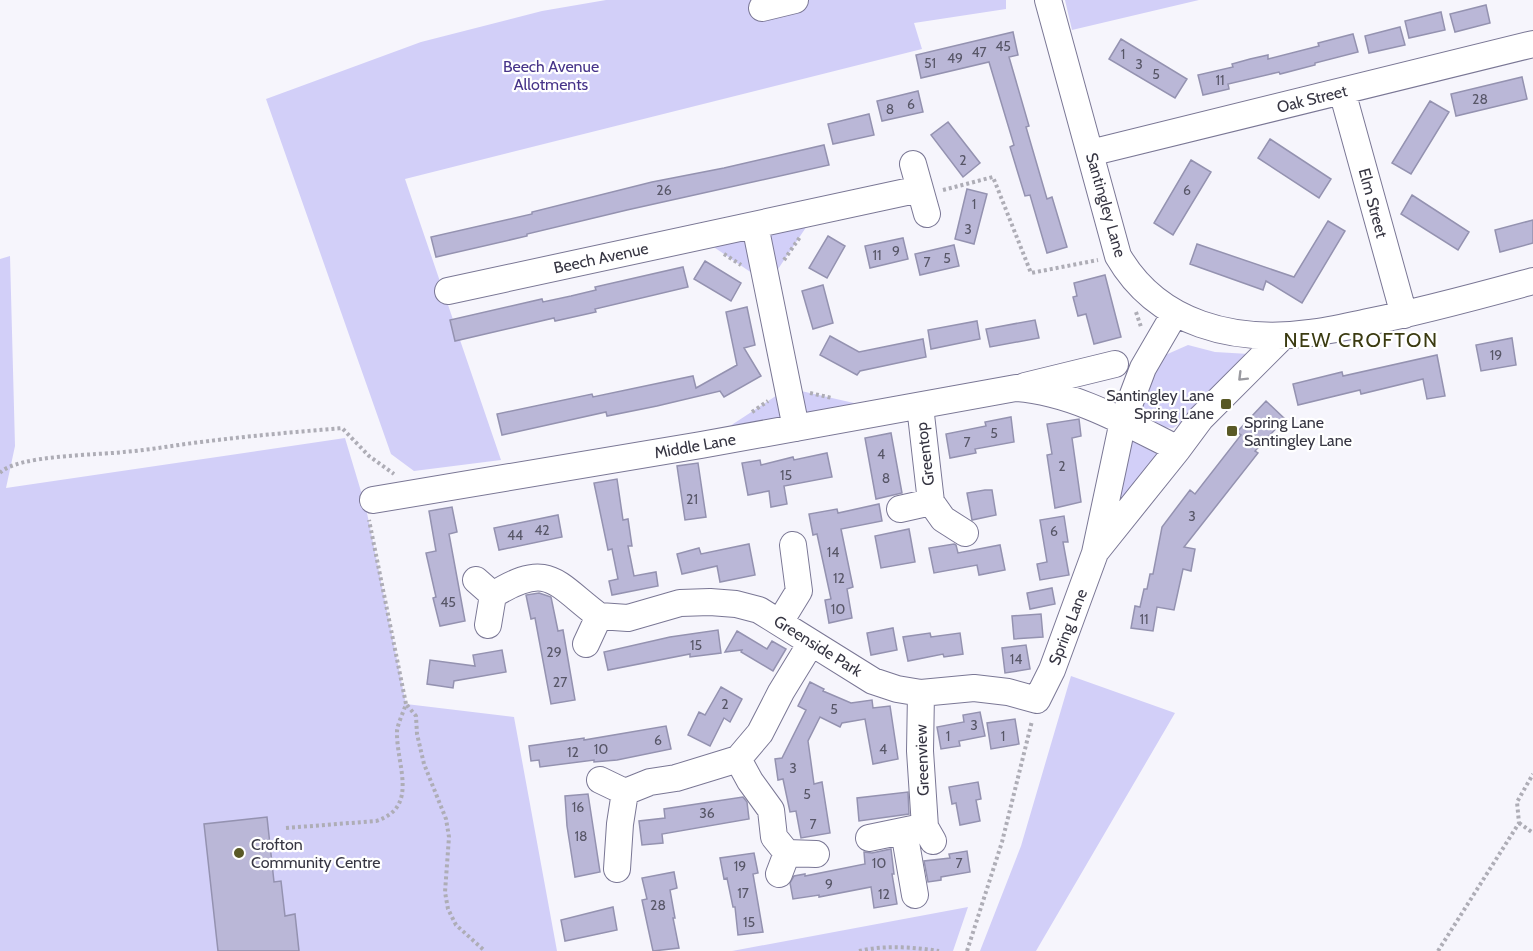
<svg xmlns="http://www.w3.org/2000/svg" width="1533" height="951" font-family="Cabin,sans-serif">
  <rect width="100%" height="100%" fill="#f6f5fc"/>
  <!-- green -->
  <path fill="#d2cff8" d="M606,0h400v9l-92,14 8,26 -517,130 96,281 -87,11 -23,-17 -125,-355 155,-57 121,-31z
    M1065,0h134l-127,30z
    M817,211l-49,73 -69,-47z
    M10,256l5,190 -9,42 339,-50 21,70 40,196 108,13 43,234h-557v-692z
    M1188,345l27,7 34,2 -58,62 -18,12c-19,-1 -23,-5 -31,-23l21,-49z
    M788,388l101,23 -188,34z
    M1132,441l26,13 -1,8 -40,43 10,-56z
    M1071,676l104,37 -139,238h-56l41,-105z
    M968,907l-15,44h-221z"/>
  <!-- building -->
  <path fill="#bab7d7" stroke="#9492b0" stroke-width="1.5" d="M1486,5l4,18 -35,9 -5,-18z
    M1441,12l4,18 -36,8 -4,-17z
    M1400,27l5,18 -36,8 -4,-17z
    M1013,32l5,23 -9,2 20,69 -3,1 21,72 5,-2 15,50 -20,6 -17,-58 -5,1 -15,-49 4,-2 -25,-83 -68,16 -5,-23z
    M1353,34l5,18 -43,11v2l-35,9 -1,-2 -51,12 1,5 -26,6 -5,-20 35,-8 -1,-3 18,-5 18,-4v4l51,-13 -1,-3z
    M1121,39l66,40 -12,19 -66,-39z
    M1522,77l5,22 -71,17 -5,-22z
    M918,91l5,21 -41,9 -5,-20z
    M1430,101l19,11 -38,62 -19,-11z
    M869,114l5,21 -41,9 -5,-20z
    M948,122l32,41 -17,14 -32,-42z
    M1270,139l61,40 -12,19 -61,-40z
    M824,145l5,20 -202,45 -100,24v2l-91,21 -5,-20 101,-23v-2l120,-30 72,-14z
    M1191,160l20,12 -38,63 -19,-12z
    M967,189l20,5 -13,50 -19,-5z
    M1412,195l57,37 -11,18 -57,-36z
    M1533,220v23l-33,9 -5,-22z
    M1328,221l17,10 -43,72 -36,-22 -3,9 -73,-26 7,-20 97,33z
    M828,236l17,10 -18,32 -18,-10z
    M903,238l5,21 -38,9 -5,-22z
    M954,245l5,21 -39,9 -5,-21z
    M705,261l36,22 -10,18 -37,-22z
    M683,267l5,20 -93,22 1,3 -41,9 -1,-3 -99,23 -5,-21 92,-21 1,3 28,-6 25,-6 -1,-3z
    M1105,275l16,62 -27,7 -8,-30 -8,2 -5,-19 4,-1 -3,-13z
    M823,285l10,38 -20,6 -11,-38z
    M747,307l8,38 -11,3 17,28 -37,21 -4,-6 -63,15 -50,10 -1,-4 -104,23 -5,-21 95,-20 1,3 100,-21 3,12 41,-23 -11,-53z
    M1035,320l4,18 -49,9 -4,-18z
    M977,321l3,18 -49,10 -3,-19z
    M830,336l29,16 64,-13 3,18 -66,14 -3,4 -37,-20z
    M1512,338l4,27 -35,6 -5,-26z
    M1437,355l8,41 -18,3 -4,-20 -62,15 -1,-4 -62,15 -5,-21 49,-12 1,4z
    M1266,401l19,18 -30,32 3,2 -74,94 11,2 -4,22 -8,-2 -9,41 -17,-3 -4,24 -22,-3 4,-22 5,1 4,-18h3l3,-15h3l9,-47 28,-37 5,4 46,-59 -4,-3z
    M1011,417l3,25 -39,7 1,4 -26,5 -4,-24 40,-8 -1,-4z
    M1079,419l2,17 -9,2 9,64 -26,6 -8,-53 5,-1 -5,-30z
    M891,433l11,60 -26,6 -11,-61z
    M827,453l5,24 -48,9 3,18 -16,3 -2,-16 -21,4 -6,-32 18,-3 1,5 32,-8 1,3z
    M698,463l8,54 -21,3 -8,-54z
    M617,479l6,41 5,-1 4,27h-4l6,30 22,-4 2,14 -46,9 -3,-14 9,-2 -6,-30 -4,1 -14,-67z
    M985,490h7l4,25 -24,5 -5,-27z
    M879,504l3,17 -41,8 12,58 -6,2 5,29 -23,5 -4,-23 6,-1 -14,-65 -4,1 -4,-21 28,-5 1,4z
    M452,507l5,25 -8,2 16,87 -25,5 -7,-28 3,-1 -10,-44 10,-2 -7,-40z
    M558,515l4,22 -63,13 -5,-22z
    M1064,516l4,26h-5l6,33 -29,5 -3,-16 10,-2 -7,-42z
    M909,529l6,33 -34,6 -6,-32z
    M749,544l6,31 -35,7 -3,-16 -35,8 -5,-20 22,-6 2,6z
    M954,544l2,1 2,8 42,-8 5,25 -26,5 -2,-10 -43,8 -5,-25z
    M1052,588l3,16 -25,5 -3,-16z
    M539,593l12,4 7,34 5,-1 12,70 -24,4 -16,-86 -4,1 -5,-24z
    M1041,614l2,23 -29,2 -2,-23z
    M893,628l4,22 -26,5 -4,-22z
    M718,630l3,23 -31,4v-3l-82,16 -4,-18 66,-15z
    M737,631l30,18 5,-8 14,8 -13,22 -32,-19 1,-2 -17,2z
    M930,633l1,4 29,-4 3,21 -19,3 -1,-3 -35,7 -5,-24z
    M1026,645l4,24 -25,4 -3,-25z
    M502,650l4,22 -52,9 -1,7 -26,-4 3,-24 45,6 -2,-11z
    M810,682l14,7 -1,2 28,12 21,-3 1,8 17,-2 8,53 -25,5 -8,-45 -23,4 -2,4 -20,-10 -12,24 6,43 8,-2 8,51 -29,5 -5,-27 -6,1 -7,-33 -5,1 -3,-21 7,-1 24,-48 -8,-4z
    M721,687l21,12 -12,23 -6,-4 -14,28 -22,-11 11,-23 6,3z
    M980,712l5,24 -26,5 1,5 -19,3 -4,-22 27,-5 -1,-7z
    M1015,719l4,25 -28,5 -4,-26z
    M666,726l5,23 -54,11 -23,2v-2l-54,7 -1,-7 -8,1 -2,-15 55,-8v2z
    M978,782l3,17 -5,1 4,21 -20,4 -4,-22 -4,1 -3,-17z
    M908,792l1,22 -50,7 -2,-23z
    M588,794l12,78 -25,5 -8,-51 -2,-30z
    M743,797l4,5 2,17 -87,15 1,9 -21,2 -3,-24 26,-3 -1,-9z
    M267,817l7,65 7,-1 4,35 10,-2 4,37h-81l-14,-127z
    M891,849l3,25h-2l5,30 -23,4 -3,-21 -52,10v-2l-26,4 -3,-16 4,-7 11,-2v2l60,-12 -1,-12 8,1z
    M967,851l3,21 -29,5v3l-13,2 -4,-21 26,-3 -1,-4z
    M754,853l4,20 -5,1 10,58 -25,3 -3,-28h-2l-6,-29 -3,1 -4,-21z
    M674,872l3,16 -7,2 5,28h-2l6,30 -26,3 -11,-51 5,-1 -5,-21z
    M613,907l4,23 -52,11 -4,-21z"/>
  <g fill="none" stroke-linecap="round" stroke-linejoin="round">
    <!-- minor casing -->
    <g stroke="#7a7795" stroke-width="28">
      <path id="minor" d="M1048,0l70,256c40,69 117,87 192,77 19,-2 39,-7 58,-11 56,-11 110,-26 165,-41
        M762,8l33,-8
        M1342,91l62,224
        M1090,153l443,-109
        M913,164l14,50
        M755,225l41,203
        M448,291l472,-102
        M1025,386l90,-22
        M920,406l11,96 12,17 22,14
        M373,500l328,-55 315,-57c57,4 112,36 162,61l23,-31 82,-82
        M900,509l31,-7
        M1097,550l81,-101
        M476,580l17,15c56,-35 62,-12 106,21
        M780,622l19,-31 -6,-46
        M488,625l5,-30
        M586,644l13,-28 29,2 52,-15 30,-1 26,2 23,6 114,71 24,8 24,4 53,-5 34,4 29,8 15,-30 43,-117 28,-132 20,-53 32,-55
        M921,693l-1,58 5,76 8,14
        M738,759l12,22 21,29 3,27 13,16 -8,21
        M600,780l25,12
        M904,831l11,64
        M869,838l53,-11
        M787,853l29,1
        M617,869l3,-45 5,-32 25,-10 26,-4 62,-19 22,-26 21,-41 30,-49"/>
    </g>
    <!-- path -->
    <path stroke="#aeadb6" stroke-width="4" stroke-dasharray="3 3" stroke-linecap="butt" d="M943,190l50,-13 38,96 67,-13
      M724,254l17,11
      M784,260l16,-23
      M1136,312l5,15
      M810,393l22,5
      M752,412l16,-11
      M0,473c16,-18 99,-18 124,-21 26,-2 51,-7 77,-10 47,-6 94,-10 141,-14l27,28 25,18
      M407,705l9,11 1,18 7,30 22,55 3,18 -4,55 3,17 8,16 29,26
      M1519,823l14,10
      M286,828l90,-7c44,-14 20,-56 21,-90 1,-8 6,-18 9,-27l-37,-184
      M859,951c26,-6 54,-4 80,0
      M967,951l35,-109 30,-121
      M1438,951l81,-128 -2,-21 16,-28"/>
    <!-- minor -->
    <use href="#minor" stroke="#fff" stroke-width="26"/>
  </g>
  <!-- one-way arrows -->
  <defs><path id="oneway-chevron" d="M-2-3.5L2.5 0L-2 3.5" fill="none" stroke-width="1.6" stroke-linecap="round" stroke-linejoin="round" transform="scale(1.5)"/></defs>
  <use stroke="#9a9aa0" href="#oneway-chevron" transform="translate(1242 377) rotate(135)"/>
  <!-- markers -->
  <g fill="#595926" stroke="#fff" stroke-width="2">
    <rect x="1220" y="398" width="12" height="12" rx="3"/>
    <rect x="1226" y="425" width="12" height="12" rx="3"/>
    <circle cx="239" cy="853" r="6"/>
  </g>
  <g text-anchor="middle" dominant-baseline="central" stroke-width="4.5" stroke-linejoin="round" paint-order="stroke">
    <!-- number labels -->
    <g font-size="14" fill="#575667">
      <text x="1003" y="46">45</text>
      <text x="979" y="52">47</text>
      <text x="1123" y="54">1</text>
      <text x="955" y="58">49</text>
      <text x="930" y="63">51</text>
      <text x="1139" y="64">3</text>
      <text x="1156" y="74">5</text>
      <text x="1220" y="80">11</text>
      <text x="1480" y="99">28</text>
      <text x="911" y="104">6</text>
      <text x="890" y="109">8</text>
      <text x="963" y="160">2</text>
      <text x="664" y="190">26</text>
      <text x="1187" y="190">6</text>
      <text x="974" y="204">1</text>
      <text x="968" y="229">3</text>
      <text x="896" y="251">9</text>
      <text x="877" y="255">11</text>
      <text x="947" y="258">5</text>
      <text x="927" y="262">7</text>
      <text x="1496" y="355">19</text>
      <text x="994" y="433">5</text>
      <text x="967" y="442">7</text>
      <text x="881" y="454">4</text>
      <text x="1062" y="466">2</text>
      <text x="786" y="475">15</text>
      <text x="886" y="478">8</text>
      <text x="692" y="499">21</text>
      <text x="1192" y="516">3</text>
      <text x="542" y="530">42</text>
      <text x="1054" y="531">6</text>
      <text x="515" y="535">44</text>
      <text x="833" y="552">14</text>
      <text x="839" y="578">12</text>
      <text x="448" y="602">45</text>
      <text x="838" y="609">10</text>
      <text x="1144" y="619">11</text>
      <text x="696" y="645">15</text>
      <text x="554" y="652">29</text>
      <text x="1016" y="659">14</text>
      <text x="560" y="682">27</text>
      <text x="725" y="704">2</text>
      <text x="834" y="709">5</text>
      <text x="974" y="725">3</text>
      <text x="948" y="736">1</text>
      <text x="1003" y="736">1</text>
      <text x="658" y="740">6</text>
      <text x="601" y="749">10</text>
      <text x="883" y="749">4</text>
      <text x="573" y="752">12</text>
      <text x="793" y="768">3</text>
      <text x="807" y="794">5</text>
      <text x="578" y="807">16</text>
      <text x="707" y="813">36</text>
      <text x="813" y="824">7</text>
      <text x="581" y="836">18</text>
      <text x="879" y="863">10</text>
      <text x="959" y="863">7</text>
      <text x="740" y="866">19</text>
      <text x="829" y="884">9</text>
      <text x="743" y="893">17</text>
      <text x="884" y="894">12</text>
      <text x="658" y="905">28</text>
      <text x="749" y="922">15</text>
    </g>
    <!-- park labels -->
    <g font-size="16" fill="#473489" stroke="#fff">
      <text x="551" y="66">Beech Avenue<tspan x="551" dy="18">Allotments</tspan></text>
    </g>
    <!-- street labels -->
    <g font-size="16" fill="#363542" stroke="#fff">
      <text transform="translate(1312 99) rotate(-14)">Oak Street</text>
      <text transform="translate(1373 203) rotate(75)">Elm Street</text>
      <text transform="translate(1106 205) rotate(74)">Santingley Lane</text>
      <text transform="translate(601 258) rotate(-12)">Beech Avenue</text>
      <text transform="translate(695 446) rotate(-10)">Middle Lane</text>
      <text transform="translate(925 454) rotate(-97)">Greentop</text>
      <text transform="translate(1068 627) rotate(-69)">Spring Lane</text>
      <text transform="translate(818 646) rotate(32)">Greenside Park</text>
      <text transform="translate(922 760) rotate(-92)">Greenview</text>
    </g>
    <!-- poi labels -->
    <g font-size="16" fill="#363542" stroke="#fff" text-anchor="start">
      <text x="1214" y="395" text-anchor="end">Santingley Lane<tspan x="1214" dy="18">Spring Lane</tspan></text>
      <text x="1244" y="422">Spring Lane<tspan x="1244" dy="18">Santingley Lane</tspan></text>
      <text x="251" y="844">Crofton<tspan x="251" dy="18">Community Centre</tspan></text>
    </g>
    <!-- quarter labels -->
    <g font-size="20" letter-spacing="1.5" fill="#3b3b11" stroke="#fff">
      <text x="1361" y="340">NEW CROFTON</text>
    </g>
  </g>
</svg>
